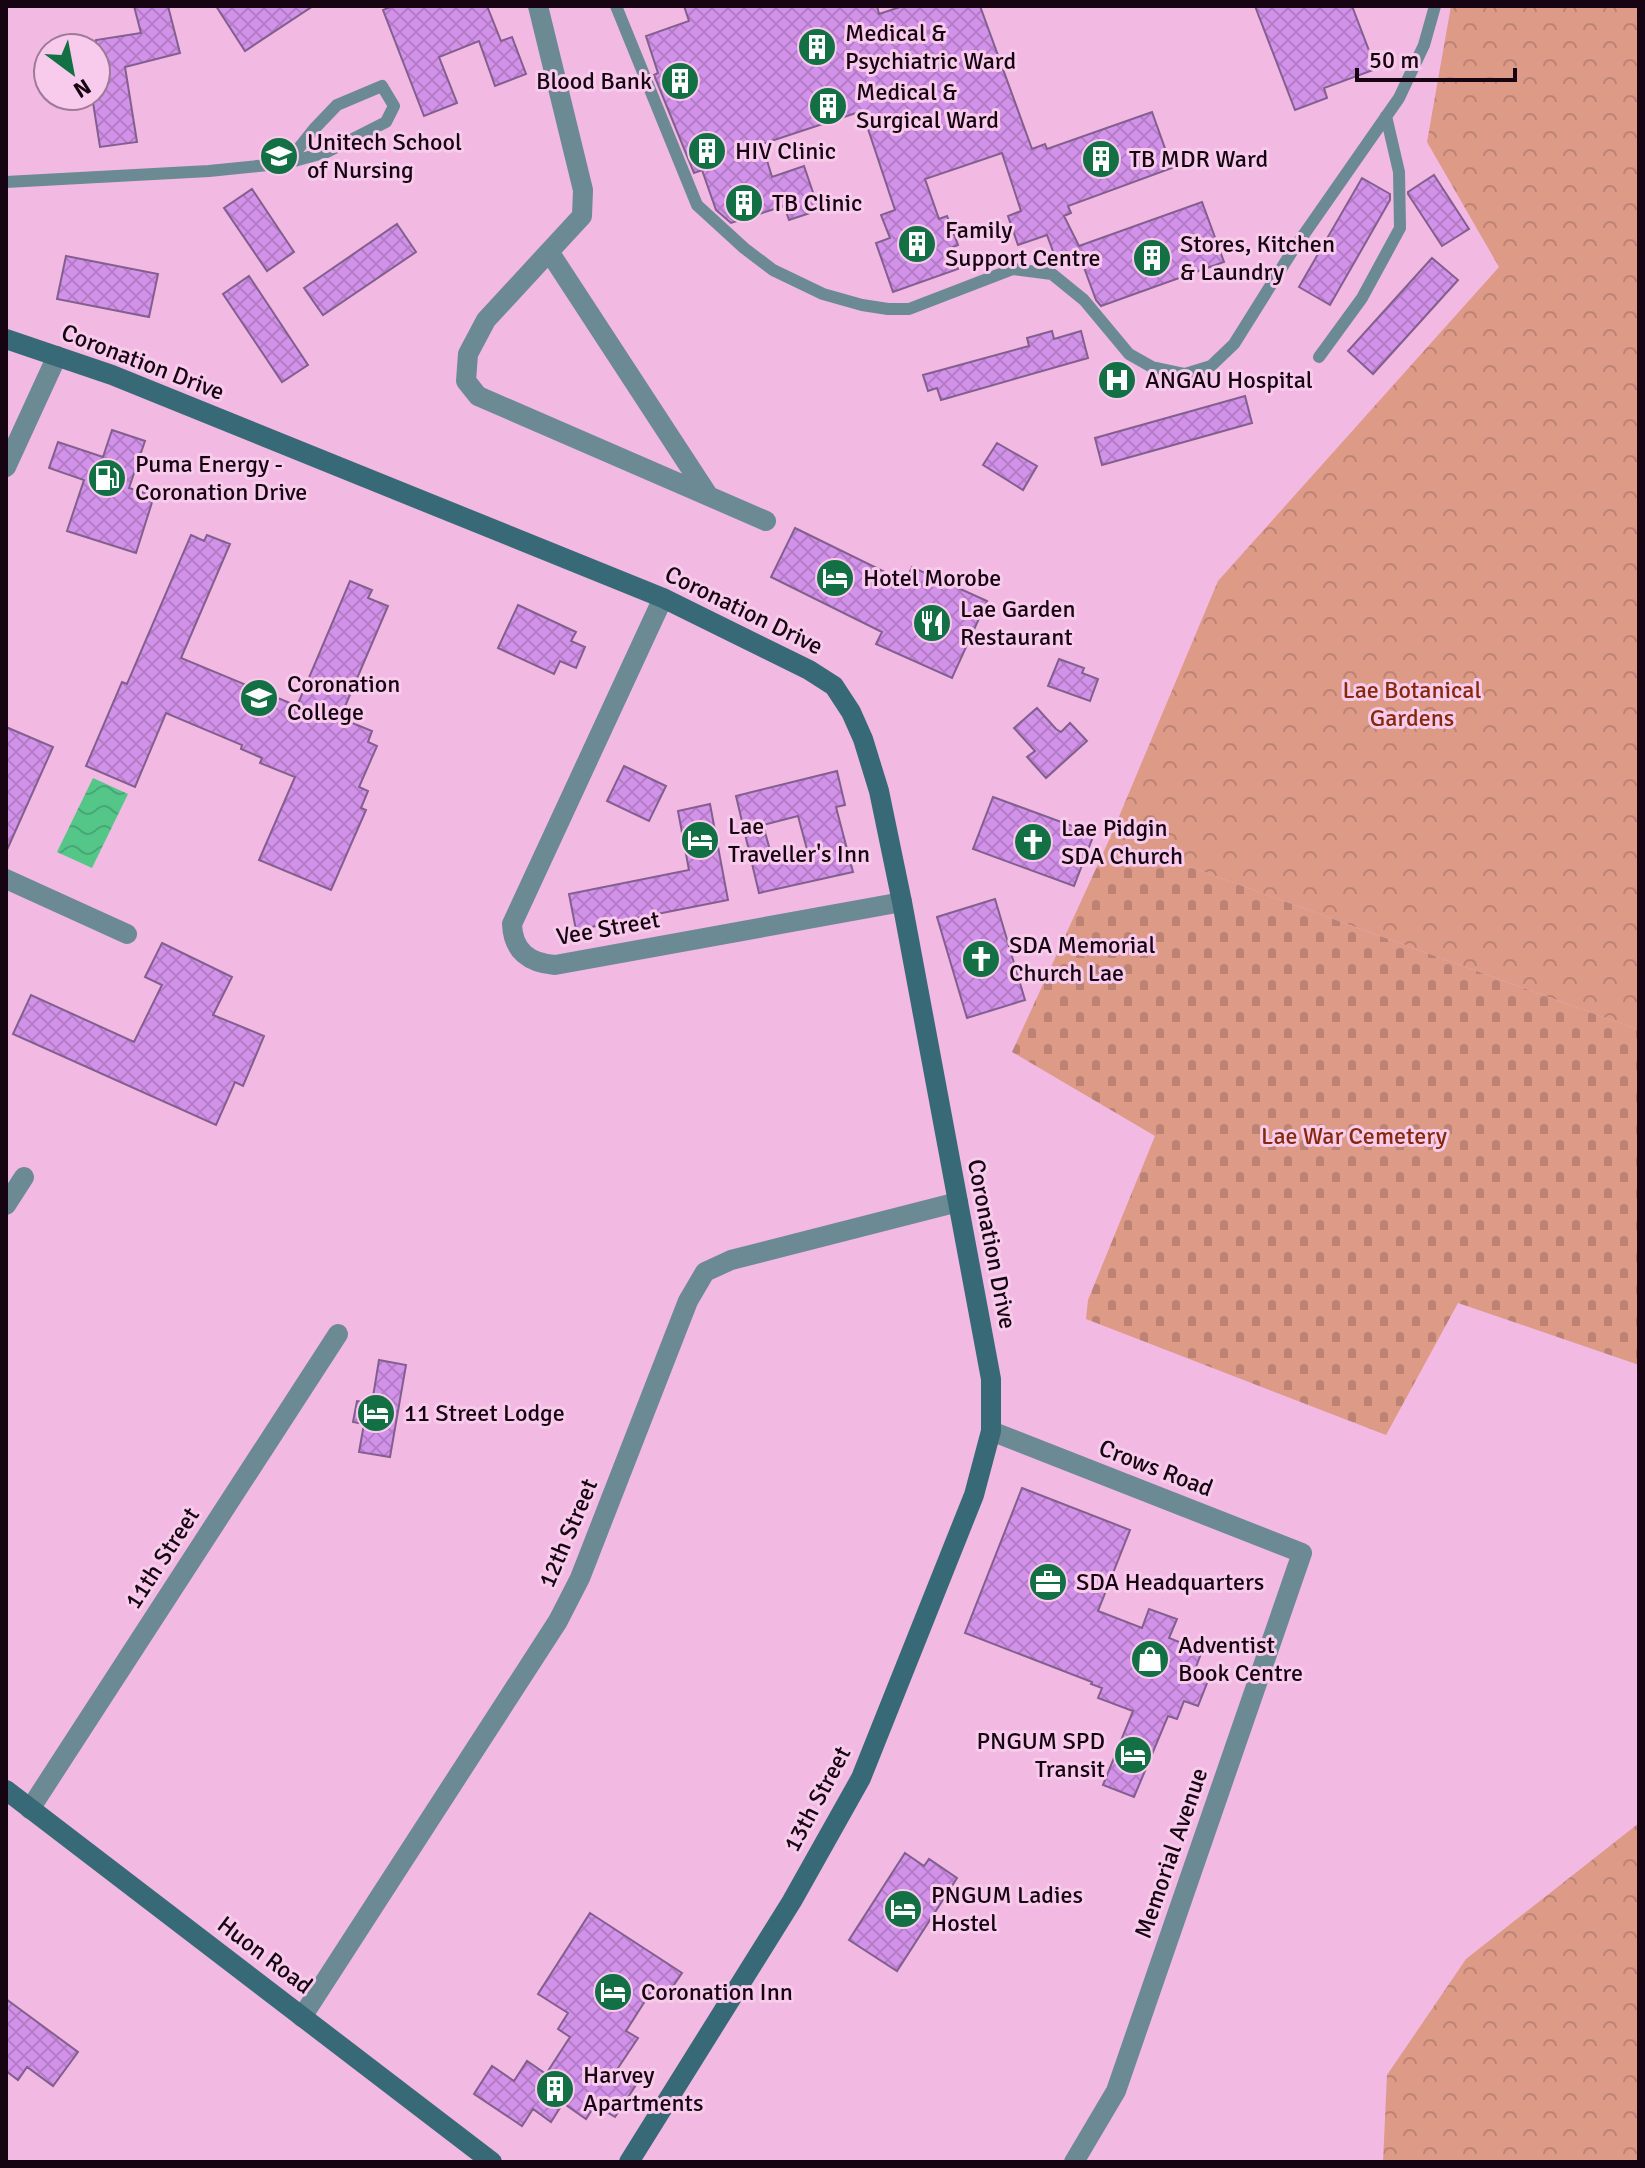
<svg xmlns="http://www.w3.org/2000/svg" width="1645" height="2168" font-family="Signika,sans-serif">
  <defs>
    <pattern id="forest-crowns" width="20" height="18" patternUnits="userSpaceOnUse" patternTransform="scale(2)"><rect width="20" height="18" fill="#dc9a87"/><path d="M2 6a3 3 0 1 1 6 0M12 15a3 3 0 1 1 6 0" fill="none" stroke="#bc8374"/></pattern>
    <pattern id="cemetery-stones" width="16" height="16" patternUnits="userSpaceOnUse" patternTransform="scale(2)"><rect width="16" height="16" fill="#dc9a87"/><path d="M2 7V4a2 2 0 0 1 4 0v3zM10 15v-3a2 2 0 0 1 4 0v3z" fill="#bc8374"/></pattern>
    <pattern id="water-waves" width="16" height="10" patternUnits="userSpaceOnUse" patternTransform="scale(2)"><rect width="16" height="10" fill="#54c688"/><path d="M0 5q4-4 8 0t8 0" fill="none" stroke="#48a874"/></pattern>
    <pattern id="building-cross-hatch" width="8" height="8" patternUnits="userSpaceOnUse" patternTransform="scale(2)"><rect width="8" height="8" fill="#d292e9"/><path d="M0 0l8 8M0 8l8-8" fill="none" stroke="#b47cc7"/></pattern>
  </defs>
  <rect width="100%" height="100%" fill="#f2b9e2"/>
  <!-- forest -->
  <path fill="url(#forest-crowns)" d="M1451,6h188v1024l-529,-192 108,-257 281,-314 -72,-125z
    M1639,1823v339h-256l4,-87 79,-116z"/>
  <!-- cemetery -->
  <path fill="url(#cemetery-stones)" d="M1110,838l529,192v335l-181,-62 -72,132 -300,-116 2,-19 67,-164 -143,-84z"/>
  <!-- water -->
  <path fill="url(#water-waves)" d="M93,778l35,16 -36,74 -35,-16z"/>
  <!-- building -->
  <path fill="url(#building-cross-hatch)" stroke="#825f8f" stroke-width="2" fill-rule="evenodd" d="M134,6h34l12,47 -55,14 12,75 -37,5 -8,-51h4v-56l45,-7z
    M216,6h97l-68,45z
    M393,6h94l14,35 11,-4 14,37 -31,12 -16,-45 -40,16 18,46 -33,13 -41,-106z
    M684,6h193l2,8 24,-8h77l52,143 13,-5 2,5 105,-37 20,56 -104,38 3,7 -7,3 15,30 123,-44 22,60 -123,44 -5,-6 -17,-46 -22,8 -10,-27 -29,10 -10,-29 13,-5 -19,-58 -77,26 14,40 8,-3 11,29 -7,3 7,21 -65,23 -17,-49 14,-5 -9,-23 14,-5 -33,-99 -100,33 10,33 32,-11 15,44 -30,10 -5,-14 -53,17 -15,-13 -14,-40 -8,3 -40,-98 4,-2 -12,-37 43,-15z
    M1255,6h97l24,63 -52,19 3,10 -32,12z
    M1434,175l35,54 -27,17 -34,-52v-2z
    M1362,178l28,16v6l-60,105 -31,-18z
    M252,189l42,63 -27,19 -43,-63z
    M397,224l19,28 -93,63 -19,-27z
    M66,256l92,18 -9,43 -92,-18z
    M1432,258l26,22 -85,94 -25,-23z
    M249,276l59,89 -26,17 -59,-88z
    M1052,331l2,8 27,-8 7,27 -147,42 -4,-12 -9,3 -5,-16 106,-29 -2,-8z
    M1245,396l7,27 -150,42 -7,-27z
    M112,430l33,11 -16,47 25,8 -18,57 -69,-22 17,-51 -35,-12 9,-26 45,15z
    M997,443l40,23 -14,24 -40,-25z
    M795,528l110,54 7,-15 75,34 -35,77 -76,-34 6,-12 -111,-55z
    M191,535l13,6 3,-6 23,9 -49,114 116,48 53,-125 22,9 -4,8 20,8 -48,112 32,13 -4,11 9,4 -18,41 9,4 -7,17 5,2 -35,80 -72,-30 36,-83 -35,-14 2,-5 -21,-9 1,-4 -76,-32 -31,74 -49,-21 36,-84 5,2z
    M518,605l58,27 -5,9 14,6 -9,21 -16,-7 -6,13 -56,-26z
    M1059,659l25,9 -2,5 16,6 -8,22 -42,-15z
    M1037,708l19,21 5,3 9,-9 17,18 -41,37 -19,-21 8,-6 -21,-23z
    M6,727l47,20 -47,105z
    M624,766l42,20 -17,35 -42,-20z
    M837,771l8,34 -9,2 17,65 -94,21 -23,-97zM798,816l10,37 -35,8 -10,-36z
    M993,797l101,37 -20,52 -101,-37z
    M710,804l18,96 -152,30 -7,-36 120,-24 -11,-59z
    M995,899l30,101 -58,18 -30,-101z
    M162,943l70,34 -19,38 51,21 -21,50 -8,-4 -19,43 -203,-91 18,-39 103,47 28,-57 -17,-8z
    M379,1360l27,5 -16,92 -31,-5 5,-28 -11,-2 4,-21 15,2z
    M1022,1488l108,42 -32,81 44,17 7,-19 28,10 -8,19 33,13 -6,16 15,6 -13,33 -14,-5 -7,18 -9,-3 -34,81 -31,-12 30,-74 -35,-13 4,-10 -11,-4 1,-2 -127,-49z
    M905,1853l19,13 5,-7 28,19 -60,93 -48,-31z
    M590,1913l92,60 -17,25 -13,-8 -26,41 12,7 -22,33 20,14 -21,32 -20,-12 -9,14 -23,-16 -12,19 -18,-13 -11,17 -48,-32 18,-28 22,15 13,-20 19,13 24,-37 -12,-8 10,-16 -30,-19z
    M6,1999l72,53 -25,34 -26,-19 -9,13 -12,-9z"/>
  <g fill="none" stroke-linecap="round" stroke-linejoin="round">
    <!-- lane -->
    <path stroke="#6b8a93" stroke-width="12" d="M616,6l81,199 47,43 29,22 50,24 39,11 26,4h21l104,-40 39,5 32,26 45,54 23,13 33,7 26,-8 23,-22 57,-91 108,-155 25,-53 11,-39
      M6,182l203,-11 78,-8 40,-11 59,-30 8,-16 -12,-20 -45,19 -23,24 -27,34
      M1319,357l43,-59 38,-70 -1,-56 -13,-56"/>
    <!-- street -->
    <path stroke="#6b8a93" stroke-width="20" d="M538,6l45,184 -1,26 -96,104 -18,34 -2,27 12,15 288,125
      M550,253l158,242
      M6,467l51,-111
      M663,598l-151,326c1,27 17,39 43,41l347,-63
      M6,879l121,55
      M6,1205l18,-28
      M991,1431l311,122 -186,538 -42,71
      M30,1809l308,-475
      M302,2017l256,-396 22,-43 108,-277 17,-29 26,-12 227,-58"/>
    <!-- secondary -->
    <path stroke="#386976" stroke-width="20" d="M6,339l106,36 551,223 146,72 25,16 17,26 12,27 16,52 23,111 89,477v52l-17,64 -113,283 -69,123 -163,261
      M6,1790l486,372"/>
  </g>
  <!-- icons -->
  <defs>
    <g id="building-disc" transform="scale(2)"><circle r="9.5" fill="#137044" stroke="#f8caeb"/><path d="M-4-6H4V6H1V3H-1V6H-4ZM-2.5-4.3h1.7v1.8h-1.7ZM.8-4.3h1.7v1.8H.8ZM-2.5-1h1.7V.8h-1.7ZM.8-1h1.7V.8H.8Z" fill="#fff"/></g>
    <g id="university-disc" transform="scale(2)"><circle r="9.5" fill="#137044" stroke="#f8caeb"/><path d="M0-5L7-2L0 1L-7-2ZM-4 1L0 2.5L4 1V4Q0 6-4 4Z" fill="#fff"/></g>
    <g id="hospital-disc" transform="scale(2)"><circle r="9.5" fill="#137044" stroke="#f8caeb"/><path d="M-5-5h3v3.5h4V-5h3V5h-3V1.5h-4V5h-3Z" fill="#fff"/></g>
    <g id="fuel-disc" transform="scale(2)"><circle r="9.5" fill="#137044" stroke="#f8caeb"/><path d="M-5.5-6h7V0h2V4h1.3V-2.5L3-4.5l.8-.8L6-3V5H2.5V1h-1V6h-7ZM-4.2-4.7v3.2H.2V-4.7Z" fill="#fff"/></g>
    <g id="hotel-disc" transform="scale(2)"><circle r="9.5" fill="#137044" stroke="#f8caeb"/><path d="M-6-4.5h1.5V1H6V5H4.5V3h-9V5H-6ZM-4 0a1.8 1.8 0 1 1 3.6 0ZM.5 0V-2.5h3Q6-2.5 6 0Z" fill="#fff"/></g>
    <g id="restaurant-disc" transform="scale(2)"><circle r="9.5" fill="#137044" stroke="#f8caeb"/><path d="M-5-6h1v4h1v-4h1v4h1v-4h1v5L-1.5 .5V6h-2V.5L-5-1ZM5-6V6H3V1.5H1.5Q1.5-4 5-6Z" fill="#fff"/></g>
    <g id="school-disc" transform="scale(2)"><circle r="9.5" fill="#137044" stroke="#f8caeb"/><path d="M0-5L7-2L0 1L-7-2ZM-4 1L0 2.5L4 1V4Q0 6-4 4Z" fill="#fff"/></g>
    <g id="church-disc" transform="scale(2)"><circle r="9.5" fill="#137044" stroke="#f8caeb"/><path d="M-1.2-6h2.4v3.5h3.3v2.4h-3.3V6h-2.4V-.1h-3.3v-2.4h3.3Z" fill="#fff"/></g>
    <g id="office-disc" transform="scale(2)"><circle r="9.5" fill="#137044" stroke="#f8caeb"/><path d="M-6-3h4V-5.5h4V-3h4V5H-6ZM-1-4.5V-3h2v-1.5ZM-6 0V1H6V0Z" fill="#fff"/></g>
    <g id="shop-disc" transform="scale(2)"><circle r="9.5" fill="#137044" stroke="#f8caeb"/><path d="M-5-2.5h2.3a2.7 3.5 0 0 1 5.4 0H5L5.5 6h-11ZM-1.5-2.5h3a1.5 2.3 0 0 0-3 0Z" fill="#fff"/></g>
  </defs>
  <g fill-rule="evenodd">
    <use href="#building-disc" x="817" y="47"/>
    <use href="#building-disc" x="680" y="81"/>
    <use href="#building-disc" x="828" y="106"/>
    <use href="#building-disc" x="707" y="151"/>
    <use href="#university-disc" x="279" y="156"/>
    <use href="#building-disc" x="1101" y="159"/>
    <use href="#building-disc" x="744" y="203"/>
    <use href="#building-disc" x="917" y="244"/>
    <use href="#building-disc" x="1152" y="258"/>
    <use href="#hospital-disc" x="1117" y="380"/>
    <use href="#fuel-disc" x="107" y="478"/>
    <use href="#hotel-disc" x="835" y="578"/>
    <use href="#restaurant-disc" x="932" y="623"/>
    <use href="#school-disc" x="259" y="698"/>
    <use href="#hotel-disc" x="700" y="840"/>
    <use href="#church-disc" x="1033" y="842"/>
    <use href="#church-disc" x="981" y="959"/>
    <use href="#hotel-disc" x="376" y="1413"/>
    <use href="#office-disc" x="1048" y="1582"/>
    <use href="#shop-disc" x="1150" y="1659"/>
    <use href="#hotel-disc" x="1133" y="1755"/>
    <use href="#hotel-disc" x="903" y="1909"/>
    <use href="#hotel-disc" x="613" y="1992"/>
    <use href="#building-disc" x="555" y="2089"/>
  </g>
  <g text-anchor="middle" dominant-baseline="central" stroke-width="6" stroke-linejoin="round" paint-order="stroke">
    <!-- poi labels -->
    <g font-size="24" fill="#160412" stroke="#f8caeb" text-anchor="start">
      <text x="845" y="33">Medical &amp;<tspan x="845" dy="28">Psychiatric Ward</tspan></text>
      <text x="652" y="81" text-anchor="end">Blood Bank</text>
      <text x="856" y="92">Medical &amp;<tspan x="856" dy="28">Surgical Ward</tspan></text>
      <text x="307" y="142">Unitech School<tspan x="307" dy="28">of Nursing</tspan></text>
      <text x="735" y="151">HIV Clinic</text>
      <text x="1129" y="159">TB MDR Ward</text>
      <text x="772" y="203">TB Clinic</text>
      <text x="945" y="230">Family<tspan x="945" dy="28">Support Centre</tspan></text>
      <text x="1180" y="244">Stores, Kitchen<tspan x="1180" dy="28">&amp; Laundry</tspan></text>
      <text x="1145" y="380">ANGAU Hospital</text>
      <text x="135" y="464">Puma Energy -<tspan x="135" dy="28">Coronation Drive</tspan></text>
      <text x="863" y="578">Hotel Morobe</text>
      <text x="960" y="609">Lae Garden<tspan x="960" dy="28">Restaurant</tspan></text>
      <text x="287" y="684">Coronation<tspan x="287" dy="28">College</tspan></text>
      <text x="728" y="826">Lae<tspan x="728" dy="28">Traveller's Inn</tspan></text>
      <text x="1061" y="828">Lae Pidgin<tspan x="1061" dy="28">SDA Church</tspan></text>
      <text x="1009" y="945">SDA Memorial<tspan x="1009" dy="28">Church Lae</tspan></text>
      <text x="404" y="1413">11 Street Lodge</text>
      <text x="1076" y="1582">SDA Headquarters</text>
      <text x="1178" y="1645">Adventist<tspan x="1178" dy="28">Book Centre</tspan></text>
      <text x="1105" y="1741" text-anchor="end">PNGUM SPD<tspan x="1105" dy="28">Transit</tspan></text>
      <text x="931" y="1895">PNGUM Ladies<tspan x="931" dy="28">Hostel</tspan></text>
      <text x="641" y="1992">Coronation Inn</text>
      <text x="583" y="2075">Harvey<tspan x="583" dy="28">Apartments</tspan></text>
    </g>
    <!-- street labels -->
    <g font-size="24" fill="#160412" stroke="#f8caeb">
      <text transform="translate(143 362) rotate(21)">Coronation Drive</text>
      <text transform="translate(744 610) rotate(26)">Coronation Drive</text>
      <text transform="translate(608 928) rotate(-10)">Vee Street</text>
      <text transform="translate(992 1244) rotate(79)">Coronation Drive</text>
      <text transform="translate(1156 1468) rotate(21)">Crows Road</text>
      <text transform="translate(568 1533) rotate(-67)">12th Street</text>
      <text transform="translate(162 1558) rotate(-57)">11th Street</text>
      <text transform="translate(817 1799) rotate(-62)">13th Street</text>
      <text transform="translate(1171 1853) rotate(-71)">Memorial Avenue</text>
      <text transform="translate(265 1955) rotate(37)">Huon Road</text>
    </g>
    <!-- park labels -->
    <g font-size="24" fill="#872909" stroke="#f8caeb">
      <text x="1412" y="690">Lae Botanical<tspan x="1412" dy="28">Gardens</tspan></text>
      <text x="1354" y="1136">Lae War Cemetery</text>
    </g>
  </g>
  <!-- border -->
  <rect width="1645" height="2168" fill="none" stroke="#160412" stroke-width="16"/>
  <!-- north arrow -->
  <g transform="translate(72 72) rotate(148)"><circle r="38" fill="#f8caeb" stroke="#9e7b94" stroke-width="2"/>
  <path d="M0-6L14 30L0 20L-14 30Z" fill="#137044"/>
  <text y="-12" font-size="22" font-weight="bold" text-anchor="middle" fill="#160412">N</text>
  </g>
  <!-- scale -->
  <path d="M1357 68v12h158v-12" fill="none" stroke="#160412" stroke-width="4"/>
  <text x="1369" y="68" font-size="24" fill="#160412" stroke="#f8caeb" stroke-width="6" paint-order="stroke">50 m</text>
</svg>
